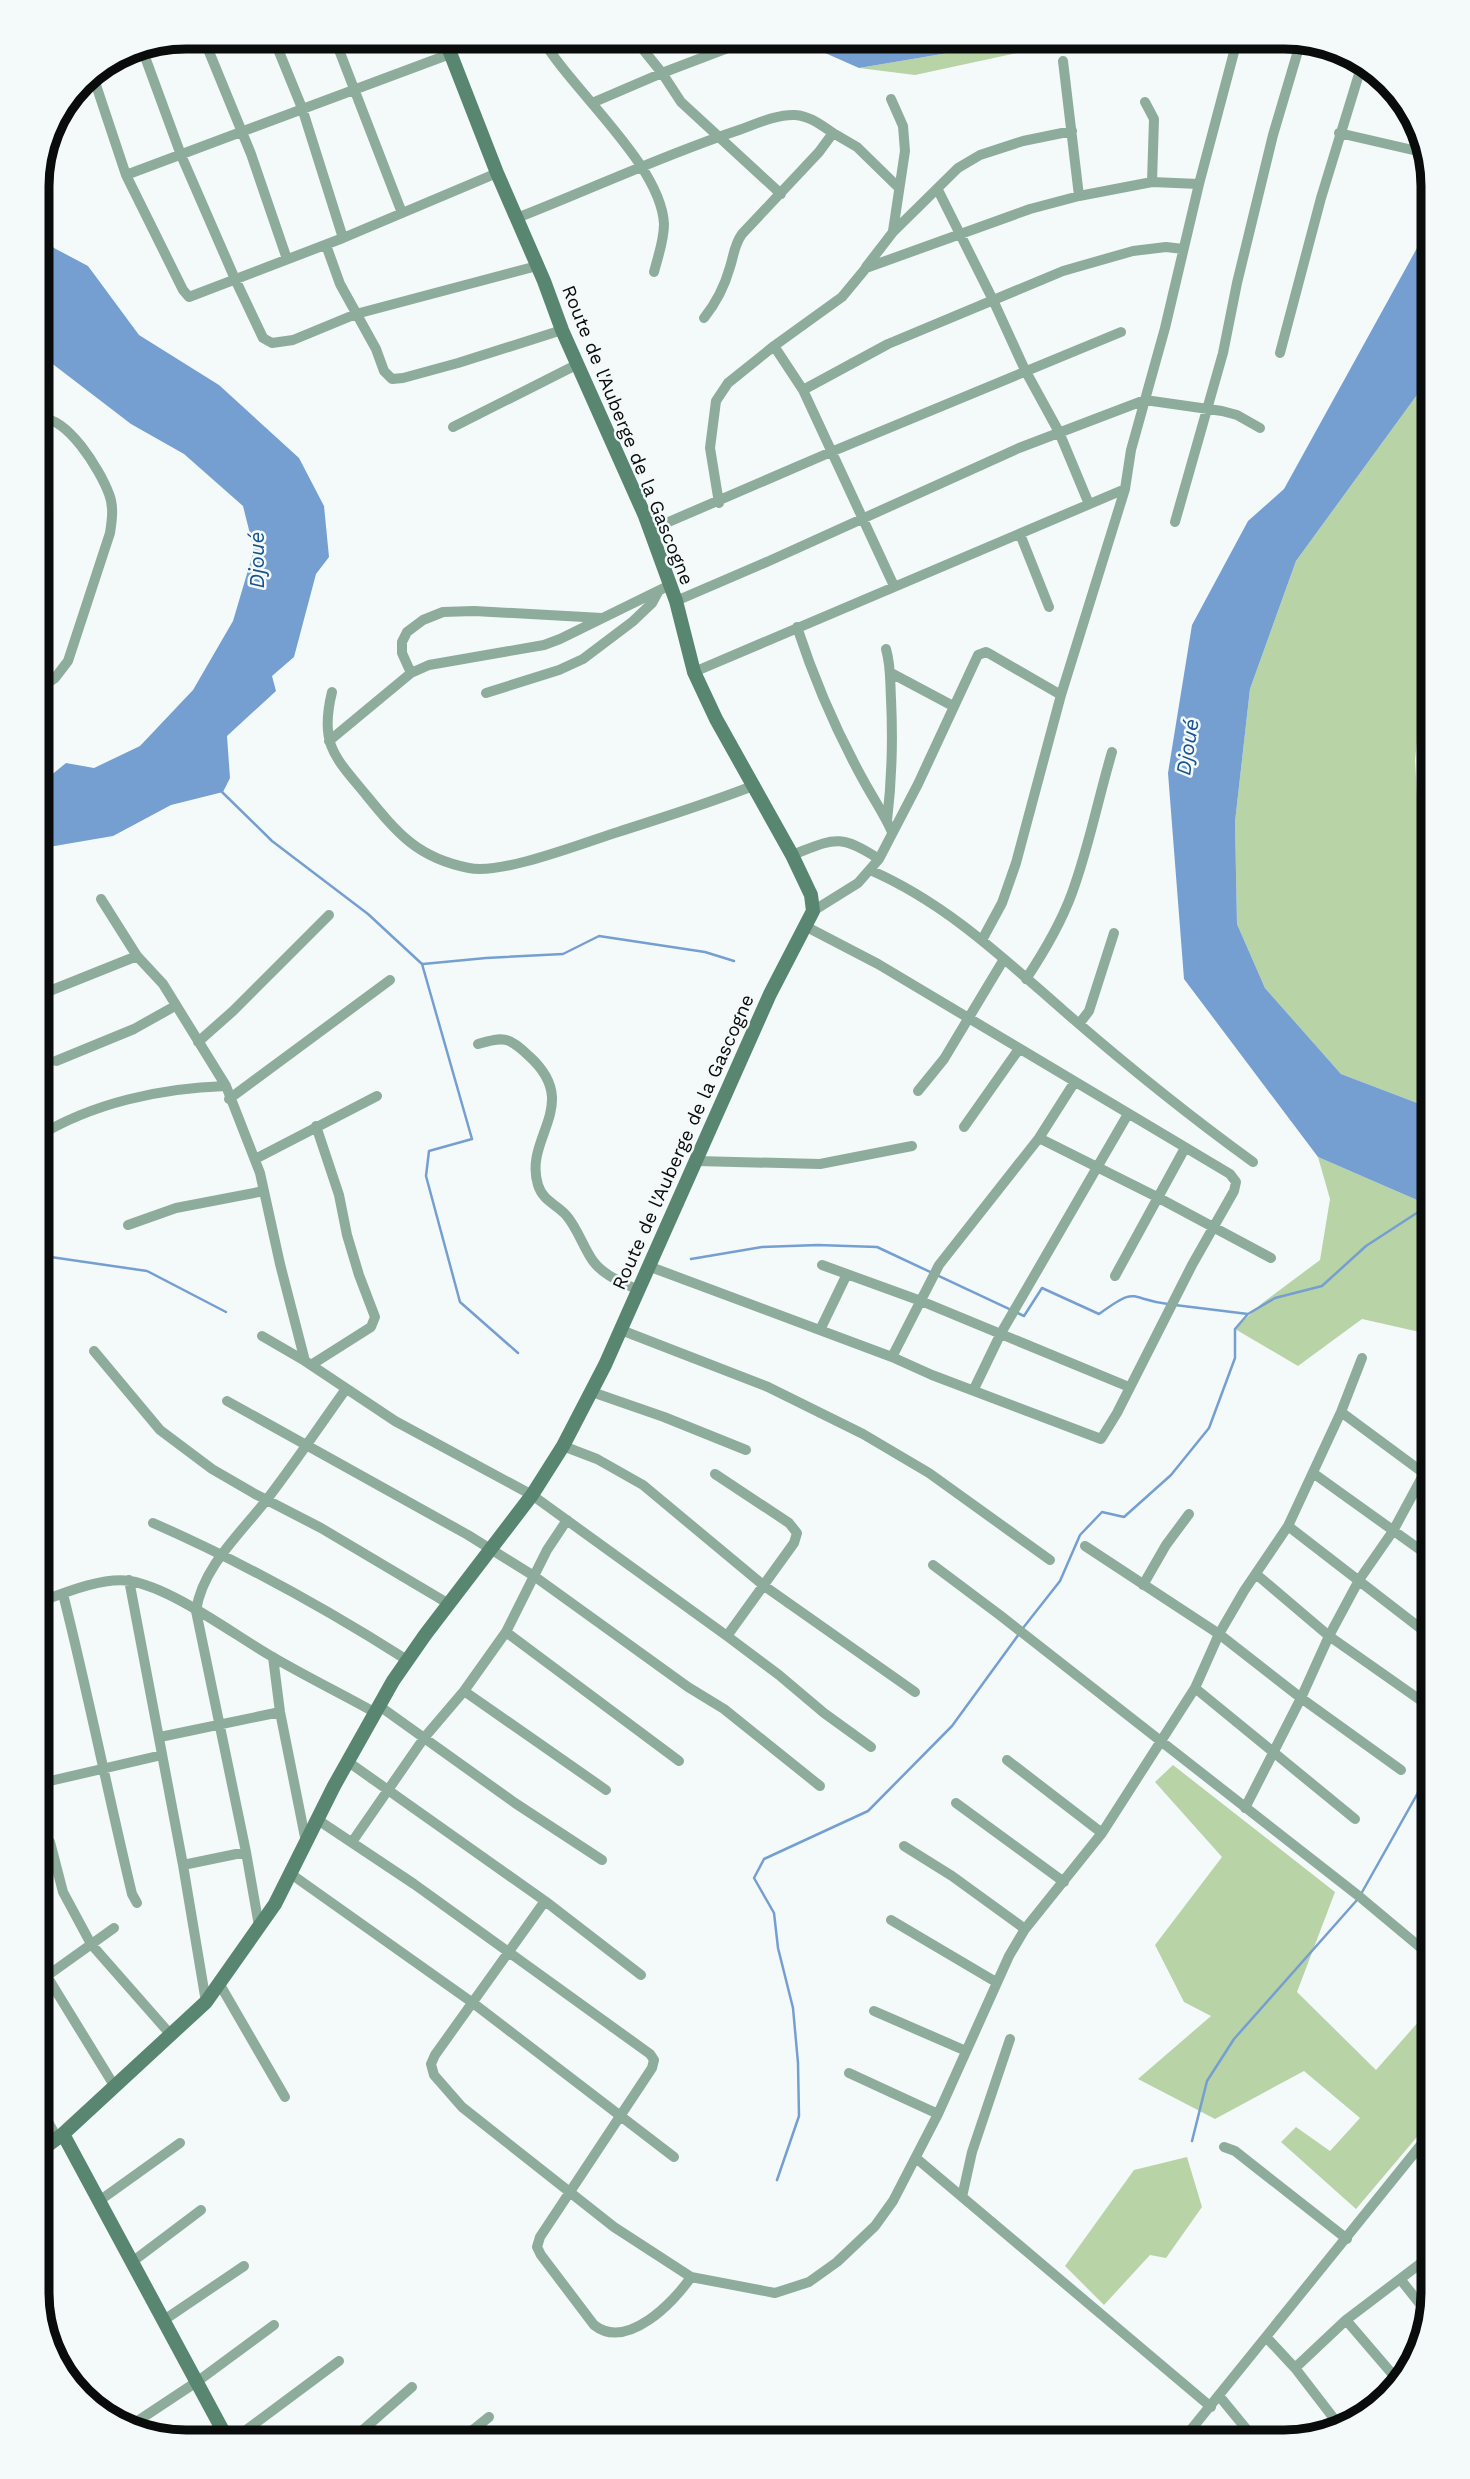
<svg xmlns="http://www.w3.org/2000/svg" width="1470" height="2479" font-family="'Work Sans',sans-serif">
  <rect width="100%" height="100%" fill="#f4fafa"/>
  <!-- green -->
  <path fill="#b8d3a6" d="M973,37h118l-176,38 -56,-7 95,-16z
    M1433,373v240l-3,8 -15,139 8,146 10,23v180l-92,-35 -76,-86 -28,-64 -2,-102 15,-133 46,-128z
    M1318,1157l115,50v128l-71,-16 -64,47 -63,-37 26,-25 59,-44 10,-61z
    M1173,1765l162,127 -38,100 79,78 44,-50 13,14v84l-77,91 -75,-67 15,-15 34,24 30,-33 -56,-47 -89,48 -77,-40 73,-63 -27,-14 -29,-57 67,-88 -67,-75z
    M1187,2157l15,50 -36,51 -16,-3 -46,50 -39,-39 69,-96z"/>
  <!-- water -->
  <path fill="#759fd1" d="M789,37h184l-19,15 -95,16z
    M1433,219v154l-137,188 -46,128 -15,133 2,102 28,64 76,86 92,35v98l-115,-50 -134,-178 -16,-206 24,-148 56,-104 36,-32z
    M37,231l17,17 34,18 51,69 80,50 80,73 25,48 5,51 -13,17 -22,83 -22,19 4,15 -49,45 3,42 -7,14 -52,13 -58,31 -76,13v-70l7,2 22,-18 28,5 46,-22 53,-56 40,-69 21,-71 -11,-44 -59,-52 -53,-30 -94,-72z"/>
  <g fill="none" stroke-linecap="round" stroke-linejoin="round">
    <!-- stream -->
    <path stroke="#759fd1" stroke-width="2.5" d="M221,791l51,50 96,73 54,50 50,175 -43,12 -3,25 34,126 58,51
      M423,964l63,-6 77,-4 36,-18 106,16 29,9
      M37,1255l110,16 79,41
      M691,1259l71,-12 56,-2 59,2 147,69 18,-28 57,26c40,-29 28,-15 69,-10
      M1175,1305l73,9
      M37,1553v1
      M1023,1628l37,-47 20,-46 22,-23 22,5 47,-42 38,-47 26,-70v-29l13,-15 27,-16 47,-12 44,-40 63,-41
      M1361,1894l72,-128
      M1192,2141l15,-60 27,-42 123,-139
      M777,2180l22,-64 -1,-53 -5,-55 -15,-60 -4,-35 -20,-35 10,-19 104,-48 84,-85 67,-92"/>
    <!-- street -->
    <path stroke="#8eac9c" stroke-width="10" d="M203,37l48,117 36,105
      M273,37l29,71 41,130
      M334,37l68,176
      M541,37c30,53 120,127 123,187 0,17 -6,32 -10,48
      M633,37l29,36 19,29 100,92
      M1278,37l83,23
      M141,46l40,109 54,124 28,59 9,5 21,-3 63,-26 181,-48
      M1063,61l16,135
      M92,73l34,102 57,115 6,7 154,-59 154,-65
      M891,99l12,27 2,25 -12,80
      M1145,102l9,17 -2,63
      M592,103l70,-30 71,-27
      M1339,133l87,20
      M126,175l324,-121
      M938,190l55,110 32,70 34,62 30,72
      M517,218c72,-28 142,-61 216,-86 19,-6 42,-18 62,-17 15,1 26,10 38,18
      M326,245l14,39 36,65 8,22 8,8 11,-1 55,-15 104,-33
      M866,267l27,-35 65,-64 22,-13 43,-14 49,-10
      M704,318c12,-15 21,-33 26,-51 4,-12 4,-22 12,-33l77,-82 14,-19 24,14 42,41
      M774,346l29,44 91,196
      M1280,353l41,-155 42,-137
      M803,390l85,-46 175,-73 70,-20 33,-4 17,2
      M453,427l125,-63
      M719,503l-9,-55 6,-47 12,-18 46,-37 68,-49 24,-29 164,-59 49,-13 73,-14 47,2
      M1175,522l48,-169 14,-70 36,-148 27,-91
      M650,530l181,-78 290,-120
      M1020,534l29,73
      M676,601l93,-40 250,-113 126,-48 77,11 15,4 23,13
      M797,627c18,55 41,108 69,158 9,16 19,31 26,47
      M886,649c5,17 4,32 5,50 2,41 1,80 -4,122
      M694,672l431,-183
      M411,673l-9,-20v-11l5,-10 16,-12 20,-8 31,-1 128,7
      M891,673l62,33
      M37,690l18,-12 13,-17 42,-128c2,-13 4,-27 -1,-39 -8,-22 -43,-82 -72,-75
      M332,692c-13,53 3,65 35,104 31,38 51,62 102,72 33,7 114,-25 149,-36 46,-15 92,-29 137,-47
      M486,693l73,-23 24,-11 49,-37 20,-19 6,-11
      M329,741l82,-68 18,-8 115,-20 16,-6 110,-54
      M792,855c42,-16 47,-22 87,4
      M870,870c76,33 133,88 194,141 61,53 124,104 189,151
      M101,899l36,57 26,28 63,102 34,87 20,91 25,97 90,60 137,74 195,141 52,39 45,38 47,34
      M813,911l45,-28 21,-24 39,-75 60,-129 8,-3 4,2 71,41
      M982,940l20,-37 14,-40 45,-168 64,-206 6,-39 34,-122 34,-144 39,-147
      M1026,979c18,-27 35,-56 46,-86 17,-46 26,-94 40,-141
      M37,996l100,-40
      M1079,1024l10,-13 25,-78
      M198,1042l35,-31 96,-96
      M478,1044c26,-8 31,-7 51,12 54,49 -6,81 9,129 5,16 18,19 28,30 12,14 17,32 27,46 11,15 29,21 45,29
      M56,1061l78,-32 41,-23
      M918,1091l26,-32 60,-100
      M229,1099l161,-119
      M964,1127l55,-78
      M37,1137c55,-34 124,-49 189,-51
      M1039,1138l118,59 114,61
      M255,1159l122,-63
      M696,1161l124,3 92,-18
      M128,1225l48,-17 88,-17
      M822,1265l99,36 208,86
      M648,1266l244,91 40,18 169,64 16,-26 75,-148 42,-74 2,-9 -6,-8 -352,-210 -73,-38
      M1115,1276l70,-128
      M621,1330l147,57 95,47 66,39 121,87
      M820,1330l27,-56
      M262,1336l43,25
      M94,1351l66,79 52,39 43,25 66,34 128,76
      M892,1357l47,-92 100,-127 35,-55
      M311,1365l60,-38 4,-10 -16,-42 -12,-40 -8,-40 -23,-69
      M974,1389l27,-56 127,-219
      M592,1392l72,25 82,33
      M227,1401l241,134 66,41 154,111 36,22 96,77
      M1341,1412l92,68
      M563,1446l34,13 46,26 120,100 152,107
      M1313,1473l120,86
      M715,1474l74,49 8,10 -3,10 -67,93
      M153,1523c89,39 172,85 254,137
      M1288,1526l145,112
      M1085,1546l134,88 82,64 100,72
      M933,1565l68,51 359,281 73,61
      M1256,1574l73,62 104,73
      M129,1580l54,285 23,137
      M1143,1585l23,-40 23,-31
      M63,1594c25,99 45,200 69,300l5,9
      M37,1603c24,-9 67,-27 93,-22 42,7 103,53 141,75 34,20 69,37 103,56
      M506,1632l173,129
      M273,1657l7,55 26,130
      M1195,1688l160,131
      M464,1691l142,99
      M378,1705l137,98 87,57
      M160,1737l120,-25
      M37,1760l5,23
      M1007,1760l95,73
      M347,1761l198,140 96,74
      M37,1784l125,-29
      M956,1803l108,79
      M1245,1808l56,-110 28,-62 30,-56 34,-49 40,-74
      M318,1820l96,64 236,170 4,6 -2,8 -112,169 -3,10 4,8 53,70c33,26 80,-23 97,-48
      M50,1842l13,50 28,52 80,91
      M352,1842l72,-104 40,-47 42,-59 41,-82 20,-30
      M904,1846l48,30 73,53
      M183,1865l63,-13
      M291,1874l182,129 201,154
      M545,1901l-110,154 -4,9 3,11 28,32 152,120 77,50 84,16 34,-11 28,-20 38,-36 18,-25 45,-87 71,-158 16,-27 77,-96 93,-145 24,-54 25,-43 44,-65 53,-114 21,-54
      M891,1920l105,62
      M259,1926l-13,-74 -50,-241c6,-44 46,-79 72,-113 27,-35 52,-73 78,-109
      M37,1960l78,127
      M37,1983l77,-55
      M219,1983l66,114
      M874,2011l92,40
      M849,2073l89,41
      M37,2102l20,36
      M1224,2147l11,4 112,88
      M916,2158l295,249
      M962,2197l10,-45 38,-113
      M99,2201l81,-58
      M37,2242l5,-5
      M132,2262l69,-52
      M1401,2280l26,33
      M164,2320l80,-54
      M1346,2320l54,63
      M1267,2338l28,30 47,61
      M1295,2368l51,-48 87,-66
      M1220,2397l37,45
      M130,2426l68,-45 76,-56
      M230,2442l109,-81
      M349,2442l63,-55
      M458,2442l31,-25
      M1181,2442l252,-312"/>
    <!-- secondary -->
    <path stroke="#598670" stroke-width="14" d="M63,2134l166,308
      M37,2153l26,-19 143,-132 69,-98 59,-118 59,-105 32,-46 107,-140 31,-49 42,-81 165,-371 43,-83 -2,-16 -19,-40 -76,-136 -22,-47 -18,-71 -31,-85 -83,-186 -18,-49 -47,-108 -53,-136"/>
  </g>
  <g text-anchor="middle" dominant-baseline="central" stroke-width="5" stroke-linejoin="round" paint-order="stroke">
    <!-- street labels -->
    <g font-size="19" fill="#0a0c0c" stroke="#f4fafa">
      <text transform="translate(628 435) rotate(68)">Route de l'Auberge de la Gascogne</text>
      <text transform="translate(683 1142) rotate(-66)">Route de l'Auberge de la Gascogne</text>
    </g>
    <!-- water labels -->
    <g font-size="21" font-style="italic" fill="#185290" stroke="#f4fafa">
      <text transform="translate(256 560) rotate(-90)">Djoué</text>
      <text transform="translate(1187 747) rotate(-81)">Djoué</text>
    </g>
  </g>
  <!-- crop -->
  <path d="M0 0H1470V2479H0ZM186 49H1284A137 137 0 0 1 1421 186V2293A137 137 0 0 1 1284 2430H186A137 137 0 0 1 49 2293V186A137 137 0 0 1 186 49Z" fill="#f4fafa" fill-rule="evenodd"/>
  <path fill="none" stroke="#0a0c0c" stroke-width="9" d="M186 49H1284A137 137 0 0 1 1421 186V2293A137 137 0 0 1 1284 2430H186A137 137 0 0 1 49 2293V186A137 137 0 0 1 186 49Z"/>
</svg>
